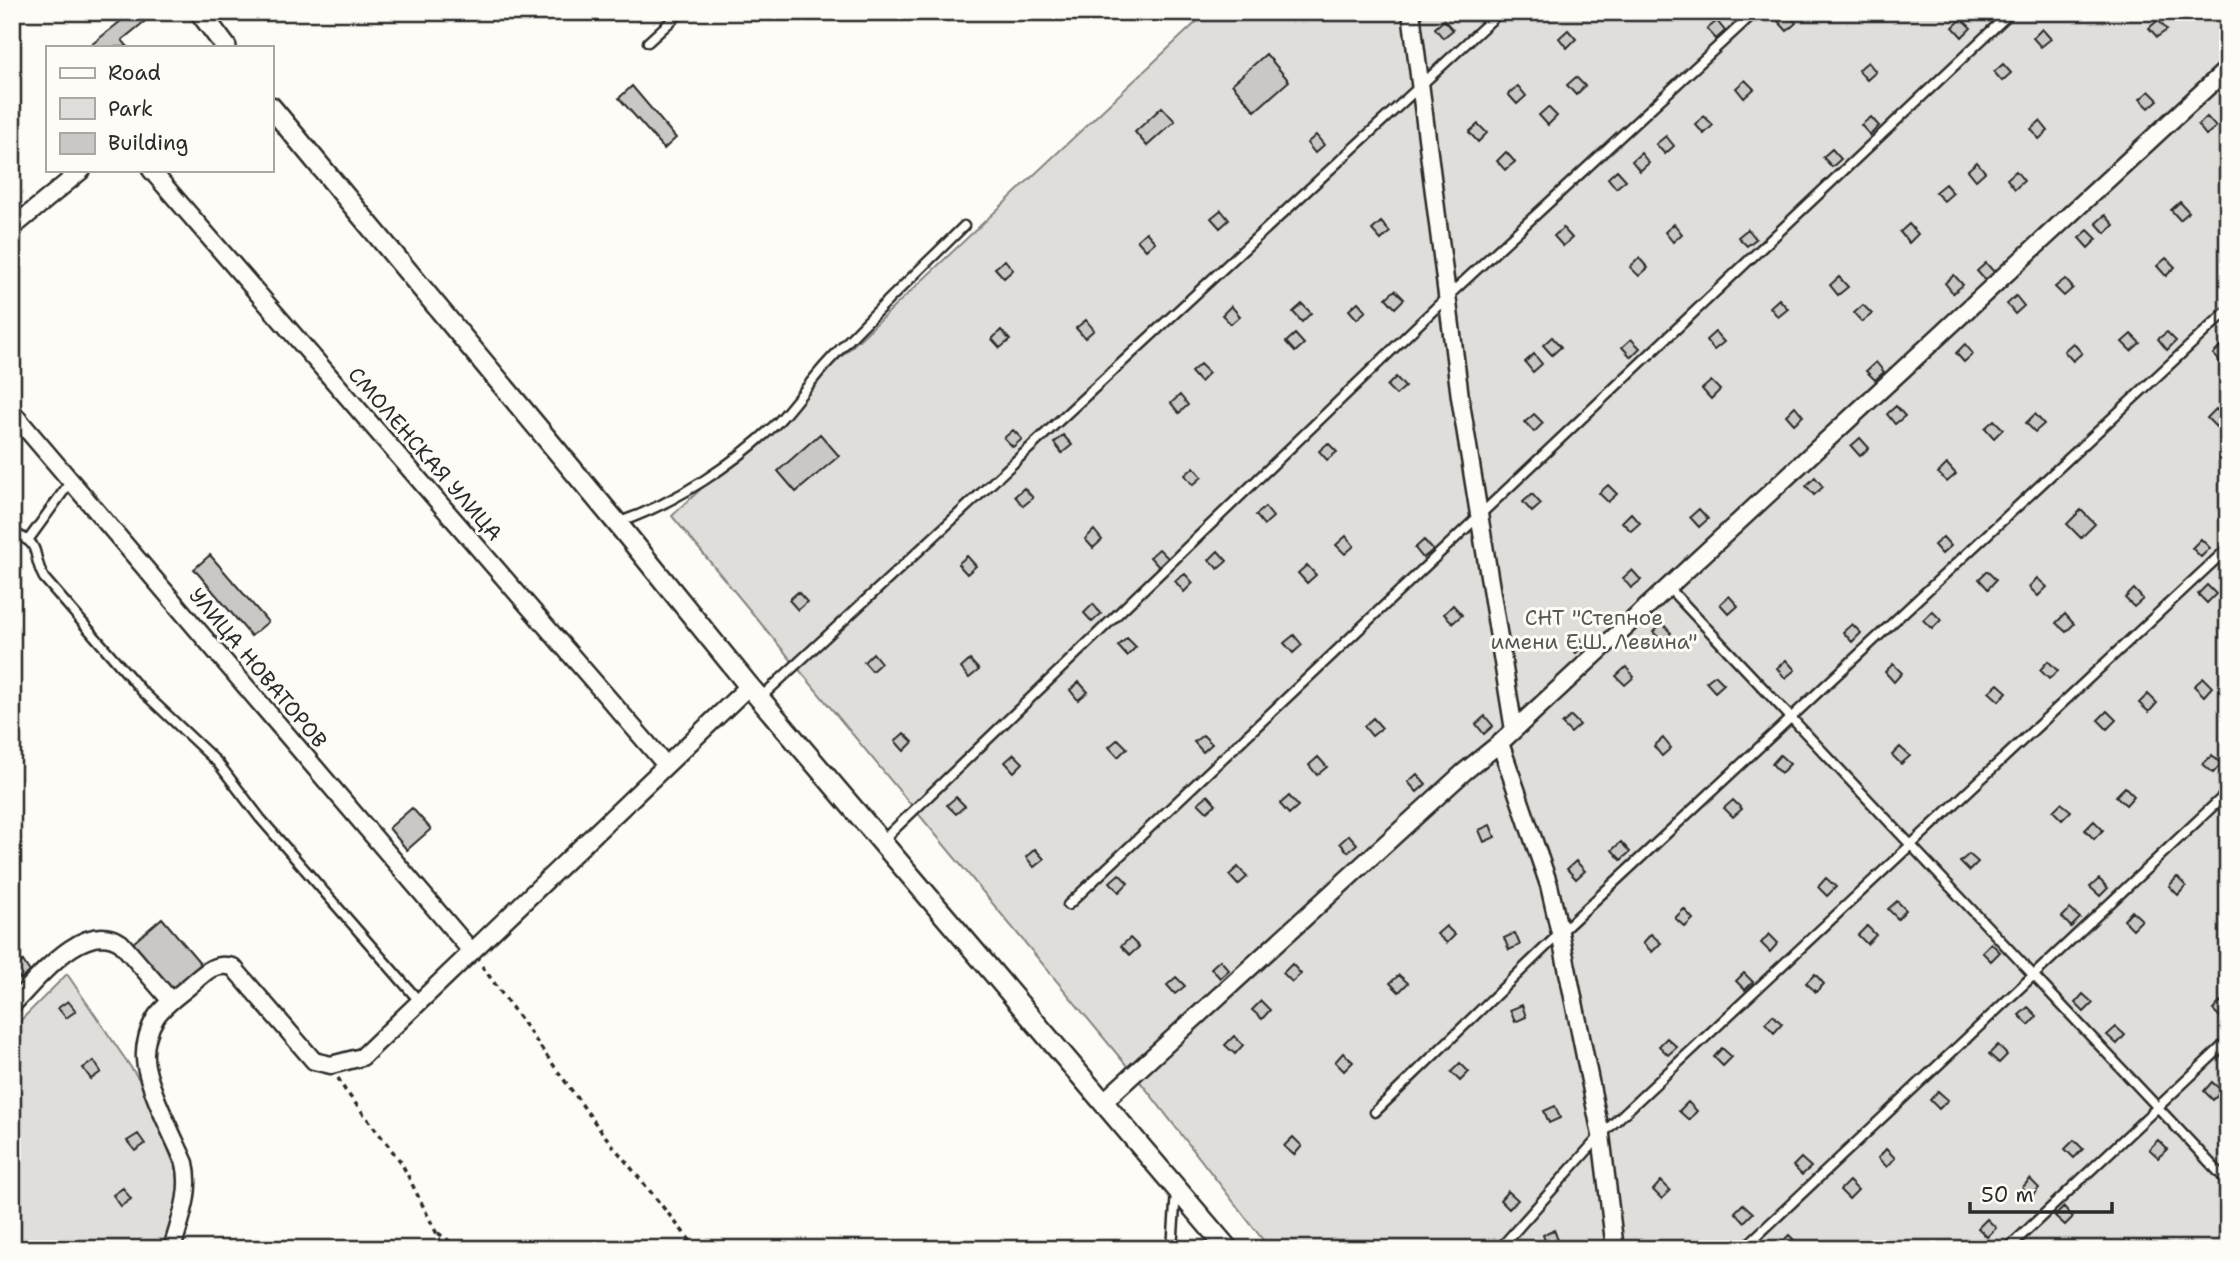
<svg xmlns="http://www.w3.org/2000/svg" width="2240" height="1261" font-family="'Shantell Sans',sans-serif">
  <rect width="100%" height="100%" fill="#fdfcf7"/>
  <filter id="ink" filterUnits="userSpaceOnUse"><feTurbulence type="fractalNoise" baseFrequency=".0143" numOctaves="2"/><feDisplacementMap in="SourceGraphic" scale="14" xChannelSelector="R" yChannelSelector="G"/><feConvolveMatrix kernelMatrix="1 2 1 2 8 2 1 2 1" color-interpolation-filters="sRGB"/></filter>
  <g filter="url(#ink)">
    <!-- green -->
    <path fill="#dfdeda" stroke="#858482" stroke-width="2" d="M1207,12h1021v1237h-958l-124,-160 -474,-573z
      M67,974l80,117 37,101 -17,57h-155v-220z"/>
    <!-- building -->
    <path fill="#c9c8c4" stroke="#2b2b2b" stroke-width="2" d="M132,12l23,1 -33,27 6,7h-35l-2,-2z
      M1130,12h39v5l-40,-3z
      M1788,13l8,10 -9,8 -9,-10z
      M1962,19l9,9 -9,9 -9,-10z
      M1444,20l9,10 -10,8 -8,-10z
      M2158,20l9,10 -10,7 -8,-9z
      M1717,21l8,10 -9,8 -9,-10z
      M2042,29l9,10 -10,8 -8,-9z
      M1568,30l8,9 -9,9 -8,-10z
      M1266,54l23,27 -34,30 -23,-27z
      M1868,62l8,10 -9,8 -9,-10z
      M2003,64l8,9 -9,8 -8,-9z
      M1576,77l9,9 -9,9 -9,-10z
      M1745,80l9,9 -10,9 -8,-10z
      M632,86l44,52 -12,11 -45,-51z
      M1518,86l8,10 -9,8 -9,-10z
      M2149,91l9,9 -9,8 -9,-9z
      M1162,107l13,14 -28,25 -12,-14z
      M1548,107l9,9 -9,9 -9,-10z
      M1704,116l9,9 -9,9 -9,-10z
      M1871,117l8,9 -9,9 -9,-10z
      M2207,117l9,10 -10,8 -8,-10z
      M2040,121l8,10 -9,8 -8,-10z
      M1478,124l9,9 -9,9 -9,-10z
      M1316,135l8,10 -9,8 -8,-10z
      M1666,136l8,10 -9,8 -9,-10z
      M1832,149l9,10 -9,8 -9,-10z
      M1506,152l9,10 -10,8 -8,-9z
      M1641,153l8,10 -9,8 -8,-10z
      M1977,162l8,10 -9,8 -8,-10z
      M1617,170l9,10 -10,8 -8,-10z
      M2016,171l8,10 -9,8 -8,-10z
      M1945,184l8,9 -9,8 -9,-9z
      M2180,202l9,10 -9,8 -9,-10z
      M1221,210l8,10 -9,8 -9,-10z
      M2105,215l9,10 -9,8 -9,-10z
      M1381,222l9,10 -9,8 -9,-10z
      M1674,224l8,10 -9,8 -8,-10z
      M1909,224l9,10 -9,9 -9,-11z
      M1563,228l9,10 -9,8 -9,-10z
      M1748,229l8,10 -9,7 -9,-9z
      M2088,230l9,9 -9,9 -9,-10z
      M1146,232l9,10 -9,8 -9,-10z
      M1639,258l9,10 -9,8 -9,-9z
      M2166,258l9,9 -9,9 -9,-10z
      M1005,260l8,10 -9,8 -9,-10z
      M1986,263l9,10 -9,8 -9,-10z
      M1954,275l9,10 -10,8 -8,-10z
      M1839,277l9,10 -10,8 -8,-10z
      M2065,279l8,9 -9,8 -9,-9z
      M1395,290l9,9 -9,9 -9,-10z
      M2016,296l8,10 -9,8 -8,-10z
      M1779,299l9,10 -10,8 -8,-10z
      M1358,302l8,9 -9,8 -8,-9z
      M1302,304l9,9 -9,9 -9,-10z
      M1863,305l9,9 -10,8 -8,-9z
      M1231,306l9,10 -9,8 -9,-9z
      M1086,320l8,10 -9,8 -9,-10z
      M1001,330l9,10 -10,8 -8,-9z
      M1715,332l9,10 -10,8 -8,-10z
      M2167,332l9,9 -9,9 -9,-11z
      M1295,334l9,10 -9,8 -9,-10z
      M2131,334l9,9 -9,8 -9,-9z
      M1552,337l9,10 -9,8 -9,-10z
      M1631,339l9,9 -9,9 -9,-10z
      M2073,343l9,10 -9,8 -9,-10z
      M1965,344l8,10 -9,8 -8,-9z
      M2221,346l7,6v6l-6,6 -9,-10z
      M1534,354l8,10 -9,8 -8,-10z
      M1876,362l8,10 -9,8 -9,-9z
      M1200,364l9,9 -9,9 -9,-10z
      M1396,377l9,10 -9,8 -9,-9z
      M1711,381l9,9 -9,9 -9,-10z
      M1180,395l8,10 -9,8 -8,-10z
      M1795,406l8,10 -9,8 -8,-9z
      M1896,406l9,10 -10,8 -8,-10z
      M2216,409l9,9 -9,9 -9,-9z
      M1534,414l9,9 -9,9 -9,-10z
      M2035,414l9,10 -9,8 -9,-9z
      M1994,420l9,9 -9,9 -9,-10z
      M1013,430l9,9 -9,8 -9,-9z
      M820,434l19,22 -43,36 -18,-21z
      M1063,435l9,10 -10,8 -8,-10z
      M1860,438l9,10 -9,8 -9,-10z
      M1328,443l9,9 -10,8 -8,-9z
      M1947,464l9,10 -9,8 -9,-9z
      M1194,467l8,10 -9,8 -8,-10z
      M1815,477l8,10 -9,8 -8,-9z
      M1608,485l9,9 -9,8 -9,-9z
      M1024,488l9,10 -10,8 -8,-10z
      M1532,494l9,10 -9,8 -9,-10z
      M1265,507l8,10 -9,8 -8,-10z
      M1699,509l9,10 -9,8 -9,-10z
      M2081,510l14,14 -14,14 -14,-14z
      M1631,513l9,10 -9,8 -9,-9z
      M1094,530l8,10 -9,8 -8,-9z
      M1346,536l8,10 -9,8 -9,-9z
      M1943,537l8,9 -9,8 -8,-9z
      M2201,539l9,9 -9,9 -9,-9z
      M1424,540l9,10 -10,8 -8,-10z
      M1159,549l9,9 -9,9 -9,-10z
      M1218,551l9,10 -9,8 -9,-9z
      M210,555l58,67 -17,14 -57,-67z
      M967,556l9,10 -9,8 -9,-10z
      M1307,565l9,10 -9,8 -9,-10z
      M1632,570l9,10 -10,8 -8,-10z
      M1987,571l9,9 -8,9 -9,-10z
      M1185,574l8,9 -9,9 -9,-11z
      M2037,578l10,9 -9,9 -9,-9z
      M2207,585l9,9 -9,9 -9,-9z
      M2134,589l9,10 -9,8 -9,-9z
      M798,592l9,10 -9,8 -9,-10z
      M1729,596l9,10 -9,8 -9,-10z
      M1093,604l8,10 -9,8 -8,-9z
      M1453,605l9,10 -9,8 -9,-9z
      M1932,611l9,9 -9,9 -9,-9z
      M2065,614l9,10 -8,8 -10,-9z
      M1662,623l9,10 -9,8 -9,-9z
      M1852,624l9,9 -9,9 -9,-10z
      M1294,635l8,10 -9,8 -9,-10z
      M1576,635l9,10 -9,8 -9,-10z
      M1127,638l9,9 -9,9 -9,-10z
      M873,653l8,10 -9,8 -8,-9z
      M970,660l9,10 -10,8 -8,-10z
      M1786,660l9,10 -10,8 -8,-10z
      M2048,661l10,10 -9,8 -9,-9z
      M1893,664l9,9 -8,9 -9,-10z
      M1626,667l8,10 -9,8 -9,-9z
      M1715,675l9,9 -9,8 -9,-10z
      M2203,678l9,9 -8,9 -10,-10z
      M1079,682l9,10 -10,8 -8,-10z
      M1998,684l9,8 -8,9 -10,-9z
      M2148,694l9,9 -8,9 -10,-9z
      M2107,711l9,9 -9,9 -9,-9z
      M1485,716l8,10 -9,8 -8,-10z
      M1571,716l9,9 -9,8 -9,-9z
      M1373,718l9,10 -10,8 -8,-10z
      M904,733l9,9 -9,9 -9,-10z
      M1203,735l9,9 -9,8 -9,-10z
      M1663,738l8,10 -9,8 -8,-10z
      M1118,739l9,9 -9,9 -9,-10z
      M1900,747l10,9 -9,8 -9,-9z
      M1014,754l9,9 -9,9 -9,-10z
      M1780,755l10,9 -9,9 -9,-9z
      M2212,755l9,9 -8,9 -10,-9z
      M1318,757l9,10 -10,8 -8,-10z
      M1417,774l9,10 -9,8 -9,-10z
      M2125,787l9,9 -8,9 -10,-9z
      M1208,795l8,9 -9,8 -9,-9z
      M1289,796l9,10 -9,8 -9,-10z
      M956,797l9,9 -9,8 -9,-9z
      M1733,800l9,9 -9,8 -9,-9z
      M2061,803l10,8 -9,9 -9,-9z
      M412,808l19,21 -24,21 -18,-22z
      M2094,821l9,9 -9,9 -9,-9z
      M1490,825l5,12 -11,5 -5,-12z
      M1349,835l8,9 -9,8 -8,-9z
      M1621,842l9,10 -9,8 -9,-10z
      M1035,849l9,10 -10,8 -8,-10z
      M1969,854l9,8 -9,9 -9,-9z
      M1576,861l9,10 -9,8 -9,-10z
      M1238,867l9,10 -9,8 -9,-10z
      M1119,874l9,9 -9,9 -9,-10z
      M2177,877l9,9 -8,9 -9,-9z
      M1826,878l10,9 -9,9 -9,-9z
      M2099,879l9,9 -8,8 -10,-9z
      M1897,901l9,9 -8,9 -10,-10z
      M1684,909l9,10 -8,8 -10,-9z
      M2070,909l10,9 -9,9 -9,-10z
      M2132,911l10,9 -9,9 -9,-9z
      M162,918l39,46 -29,25 -39,-46z
      M1446,926l9,9 -8,8 -10,-9z
      M1867,926l9,9 -9,9 -9,-9z
      M1515,933l5,12 -11,5 -5,-12z
      M1651,934l10,9 -9,9 -9,-9z
      M1769,934l9,9 -8,9 -9,-9z
      M1130,938l9,9 -9,8 -9,-9z
      M1991,943l9,9 -9,9 -9,-9z
      M1220,960l9,10 -9,8 -9,-10z
      M23,961l7,11 -10,7 -7,-11z
      M1292,964l9,10 -9,8 -9,-9z
      M1744,973l9,9 -8,8 -9,-9z
      M1815,974l9,10 -8,8 -10,-9z
      M1399,975l9,8 -9,9 -9,-9z
      M1176,977l9,9 -10,8 -8,-9z
      M2083,994l10,9 -9,9 -9,-9z
      M68,1001l8,10 -10,7 -8,-10z
      M1261,1001l9,9 -8,9 -10,-9z
      M2221,1001l7,7v5l-6,6 -9,-9z
      M1522,1005l4,12 -11,5 -5,-12z
      M2028,1007l9,9 -8,9 -10,-10z
      M1773,1015l9,9 -8,9 -9,-10z
      M2116,1027l9,8 -8,9 -10,-9z
      M1234,1036l9,9 -8,9 -10,-9z
      M1667,1038l10,9 -9,8 -9,-9z
      M1998,1045l9,10 -8,8 -10,-9z
      M1722,1048l10,9 -9,9 -9,-9z
      M1343,1053l10,9 -9,9 -9,-9z
      M94,1061l7,11 -10,7 -8,-11z
      M1460,1063l9,9 -9,9 -9,-9z
      M2212,1082l10,9 -9,9 -9,-9z
      M1938,1091l10,9 -9,9 -9,-9z
      M1688,1102l9,9 -8,9 -10,-9z
      M1555,1106l5,12 -11,5 -5,-12z
      M138,1134l7,10 -10,7 -8,-10z
      M1293,1137l9,9 -8,9 -10,-9z
      M2074,1140l9,9 -9,9 -9,-9z
      M2158,1140l9,9 -8,9 -10,-9z
      M1886,1149l9,9 -8,9 -9,-9z
      M1801,1158l10,9 -9,8 -9,-9z
      M2030,1179l9,9 -8,9 -9,-9z
      M1661,1181l9,9 -8,9 -9,-9z
      M1849,1181l9,9 -9,9 -9,-9z
      M123,1188l8,11 -10,7 -8,-11z
      M1508,1191l10,9 -9,9 -9,-9z
      M1743,1204l10,9 -9,9 -9,-10z
      M2064,1207l9,10 -8,8 -10,-9z
      M1987,1219l9,9 -9,9 -9,-9z
      M1554,1230l5,12 -12,5 -4,-12z
      M1789,1235l9,9 -5,5h-8l-5,-5z"/>
    <g fill="none" stroke-linecap="round" stroke-linejoin="round">
      <!-- service casing -->
      <g stroke="#2b2b2b" stroke-width="13">
        <path id="service" d="M648,42l33,-30
          M617,523c59,-20 116,-58 161,-101 18,-19 33,-42 51,-61 43,-47 90,-90 135,-135
          M12,533c32,11 18,19 32,45l98,113 76,72 42,55 160,184
          M29,539l42,-58
          M1668,587l560,595
          M759,699l741,-687
          M881,842l567,-546 307,-284
          M1068,905l943,-893
          M1375,1112l185,-179 668,-623
          M1502,1246l99,-111 627,-587
          M1172,1249l4,-58
          M1743,1249l485,-457
          M2007,1249l221,-208"/>
      </g>
      <!-- minor casing -->
      <g stroke="#2b2b2b" stroke-width="21">
        <path id="minor" d="M1411,12l49,385 54,333
          M151,170l515,595
          M12,228l70,-58
          M12,412l460,540
          M1500,743l49,142 11,48 41,202 14,114
          M12,1005c25,-25 71,-87 109,-62l50,58
          M1102,1103l362,-331 36,-29 728,-675
          M172,1249c8,-29 20,-56 13,-86 -11,-25 -39,-79 -40,-105 -1,-13 4,-30 11,-41 7,-11 21,-21 31,-29 15,-12 25,-27 46,-21l81,94 17,4 31,-8 387,-371"/>
      </g>
      <!-- tertiary casing -->
      <g stroke="#2b2b2b" stroke-width="24">
        <path id="tertiary" d="M200,12l26,35
          M271,107l346,416 132,163 479,563"/>
      </g>
      <!-- path -->
      <path stroke="#2b2b2b" stroke-width="3.5" stroke-dasharray="5 5" stroke-linecap="butt" d="M482,966l119,165 96,118
        M338,1078l7,12 56,72 39,78 1,9
        M438,1233l23,16"/>
      <!-- service -->
      <use href="#service" stroke="#fdfcf7" stroke-width="8"/>
      <!-- minor -->
      <use href="#minor" stroke="#fdfcf7" stroke-width="16"/>
      <!-- tertiary -->
      <use href="#tertiary" stroke="#fdfcf7" stroke-width="19"/>
    </g>
  </g>
  <g text-anchor="middle" dominant-baseline="central" stroke-width="6" stroke-linejoin="round" paint-order="stroke">
    <!-- street labels -->
    <g font-size="21" fill="#2b2b2b" stroke="#fdfcf7">
      <text transform="translate(425 454) rotate(49)">СМОЛЕНСКАЯ УЛИЦА</text>
      <text transform="translate(258 668) rotate(50)">УЛИЦА НОВАТОРОВ</text>
    </g>
    <!-- park labels -->
    <g font-size="21" fill="#585857" stroke="#fdfcf7">
      <text x="1594" y="618">СНТ "Степное<tspan x="1594" dy="24">имени Е.Ш. Левина"</tspan></text>
    </g>
  </g>
  <!-- margin -->
  <rect width="2240" height="1261" fill="none" stroke="#fdfcf7" stroke-width="42"/>
  <rect x="21" y="21" width="2198" height="1219" fill="none" stroke="#2b2b2b" stroke-width="2.5" filter="url(#ink)"/>
  <!-- legend -->
  <rect x="46" y="46" width="228" height="126" fill="#fdfcf7" stroke="#a9a8a5" stroke-width="2"/>
  <rect x="60" y="68" width="35" height="10" fill="#fdfcf7" stroke="#a9a8a5" stroke-width="2"/>
  <text x="108" y="80" font-size="21" fill="#2b2b2b">Road</text>
  <rect x="60" y="98" width="35" height="21" fill="#dfdeda" stroke="#a9a8a5" stroke-width="2"/>
  <text x="108" y="116" font-size="21" fill="#2b2b2b">Park</text>
  <rect x="60" y="133" width="35" height="21" fill="#c9c8c4" stroke="#a9a8a5" stroke-width="2"/>
  <text x="108" y="150" font-size="21" fill="#2b2b2b">Building</text>
  <!-- scale -->
  <path d="M1970 1202v10h142v-10" fill="none" stroke="#2b2b2b" stroke-width="3.5"/>
  <text x="1981" y="1202" font-size="21" fill="#2b2b2b" stroke="#fdfcf7" stroke-width="5" paint-order="stroke">50 m</text>
</svg>
